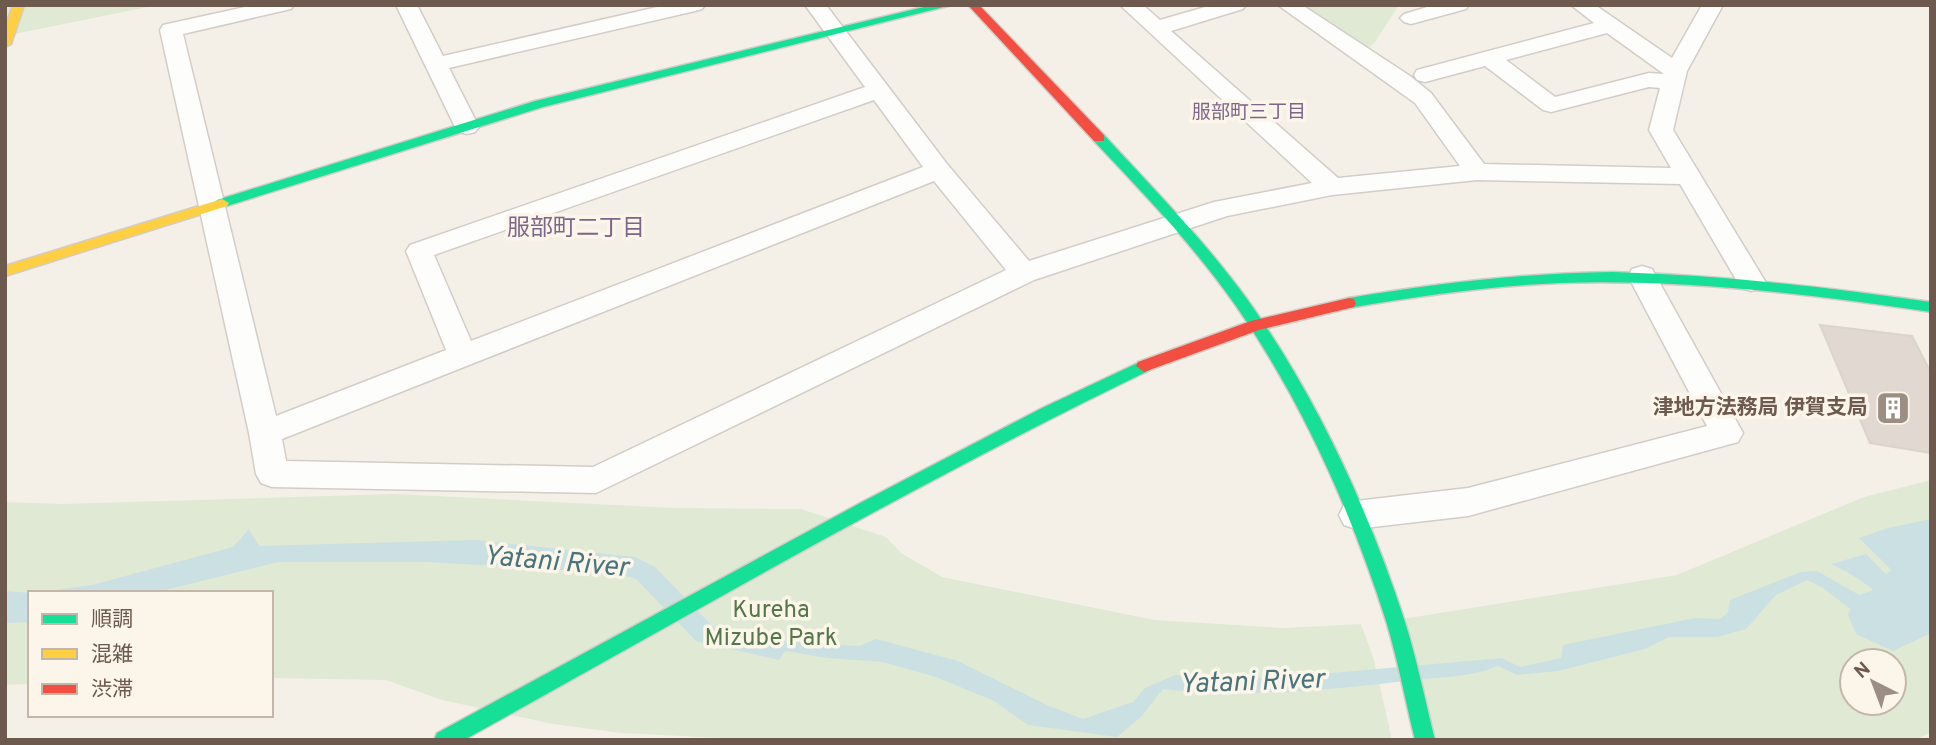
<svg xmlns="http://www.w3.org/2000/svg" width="1936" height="745" font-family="Overpass,'Noto Sans JP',sans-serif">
  <rect width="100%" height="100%" fill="#f4f0e8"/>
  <!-- green -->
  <path fill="#e0e9d4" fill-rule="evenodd" d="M5,5h152l-152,31z
    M1298,5h101l-24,37 -9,9z
    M1931,480v253l-18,7h-477l-34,-121 275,-44 187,-78zM1852,661h42v42h-42z
    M395,494l279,14 127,1 85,28 15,16 41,24 212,43 130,8 77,-4 13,36 18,80h-631l-140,-7 -68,-9 -111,-24 -56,-20 -115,-2v-85h-241v91l-25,1v-183l57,2z"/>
  <!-- water -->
  <path fill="#cbe0e2" d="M1931,519v90l-72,-71 29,-10z
    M249,529l10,17 216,-6 160,17 20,10 63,65 48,8 93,6 17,-7 82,22 91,45 34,13 50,-17 12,-14 30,-13 100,3 227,-20 18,9 41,-9 2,-13 132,-27 25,1 8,-7 2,-12 71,-28 16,-1 67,38 8,-2c-19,-19 -37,-32 -61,-43l35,-10 64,65 -37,14 -26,-11 -44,-34 -16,-8 -31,15 -30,34 -29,8h-48l-24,12 -87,22 -41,4 -19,-9c-27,11 -55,11 -84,14 -83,10 -168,18 -251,9l-22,28 -24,20 -89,-12 -34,-24 -58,-24 -53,-15 -56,-4 -42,-7 -6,9 -83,-19 -60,-62 -20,-6 -189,-11h-149l-125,31h-121l60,-8 141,-38z
    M5,591l26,2 -1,29 -25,1z"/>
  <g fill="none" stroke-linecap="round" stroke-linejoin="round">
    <!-- river -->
    <path fill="#cbe0e2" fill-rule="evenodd" d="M1931,557v76l-38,18 -37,-17 -8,-19 8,-19 18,-6c10,-22 34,-29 57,-33z"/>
  </g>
  <!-- building -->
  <path fill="#e0d8d1" stroke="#dcd3cb" stroke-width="2" d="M1820,325l92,11 19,37v80l-61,-10z"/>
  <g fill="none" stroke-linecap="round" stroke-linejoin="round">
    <!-- street casing -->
    <g stroke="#d3cdc7" stroke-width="3">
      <path id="street" d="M254,5h40l-3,4 -108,25 93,382 170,-66 -40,-99 4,-6 455,-158 -60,-82h21l121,159 82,97 185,-59 98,-19 -192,-178h23l17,15 52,-15h34l-3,4 -72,22 167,147 122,-12 -45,-63 -137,-98h24l108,71 21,17 53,71 187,4 -22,-38 11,-42 -11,-1 -98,25 -8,-2 -58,-44 -60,16 -8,-2 -3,-5 3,-5 177,-47 -23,-18h24l77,53 30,-53h21l-36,66 -14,59 92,151 -4,7 -10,3 -10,-3 -61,-104 -203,-4 -145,15 -105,21 -193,64 -438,213 -324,-6 -11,-4 -5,-9 -7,-41 -89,-403 3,-5zM1607,33l57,41 -15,-1 -94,24 -49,-37zM874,100l49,67 -452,174 -37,-86zM934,181l72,89 -413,197 -307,-6 -4,-22z
        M396,5h21l26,51 223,-51h39l-3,4 -7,2 -246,57 30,59 -4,5 -8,2 -8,-2 -4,-5z
        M1434,5h35l-3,4 -55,15 -7,-2 -4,-4 4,-4z
        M1642,266l10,3 86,155 5,9 -5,9 -270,74 -112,13 -12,-4 -5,-10 5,-10 12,-4 112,-13 239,-62 -79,-150 4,-7z"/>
    </g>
    <!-- fast casing -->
    <g stroke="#d2ccc5" stroke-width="3">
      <path id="fast" d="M932,5h20l-409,102 -316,99h-10l-2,-3 2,-3 318,-99z
        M1099,134l5,1c49,53 100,105 143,164 69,97 121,209 158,323 12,38 20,78 30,118h-20c-10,-40 -17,-80 -29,-119 -35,-110 -84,-220 -150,-315 -42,-60 -92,-112 -142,-165v-6z
        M1613,272c107,3 212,15 318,30v10c-123,-18 -247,-33 -371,-29 -71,3 -141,13 -211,25l-7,-5 7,-5c88,-15 175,-25 264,-26z
        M1144,360l8,6 -2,4c-234,113 -459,244 -686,370h-30l3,-7 425,-231 180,-94z"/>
    </g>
    <!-- slow casing -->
    <g stroke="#d2ccc5" stroke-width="3">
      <path id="slow" d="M13,5h11l-13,39 -6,3v-19z
        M222,199l7,4 -2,3 -222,70v-10z"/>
    </g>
    <!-- jam casing -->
    <g stroke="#d2ccc5" stroke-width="3">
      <path id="jam" d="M968,5h11l125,130v6h-10z
        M1349,298l5,1 2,4 -2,4 -95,23 -115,42 -8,-6 2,-4 113,-41z"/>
    </g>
    <!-- street -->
    <use href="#street" fill="#fdfdfc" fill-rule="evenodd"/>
    <!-- fast -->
    <use href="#fast" fill="#16e098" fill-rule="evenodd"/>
    <!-- slow -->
    <use href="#slow" fill="#ffcf43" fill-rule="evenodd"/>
    <!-- jam -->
    <use href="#jam" fill="#f24e42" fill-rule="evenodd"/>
  </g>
  <!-- icons -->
  <defs>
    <g id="building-square" transform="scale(1.75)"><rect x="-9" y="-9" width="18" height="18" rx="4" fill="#9c8e83" stroke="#fcf5e9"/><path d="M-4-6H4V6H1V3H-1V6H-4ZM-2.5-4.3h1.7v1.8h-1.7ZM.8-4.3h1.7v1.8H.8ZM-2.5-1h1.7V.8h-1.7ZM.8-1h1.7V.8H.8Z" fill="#fff"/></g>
  </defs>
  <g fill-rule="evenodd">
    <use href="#building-square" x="1893" y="408"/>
  </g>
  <g text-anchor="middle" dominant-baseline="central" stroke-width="7" stroke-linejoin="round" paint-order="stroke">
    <!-- far-neighbourhood labels -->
    <g font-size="19" fill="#7e658a" stroke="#fcf5e9">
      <text x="1249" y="113">服部町三丁目</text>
    </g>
    <!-- poi labels -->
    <g font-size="21" font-weight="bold" fill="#6d594d" stroke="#fcf5e9" text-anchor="end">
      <text x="1868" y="408">津地方法務局 伊賀支局</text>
    </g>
    <!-- neighbourhood labels -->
    <g font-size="23" fill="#7e658a" stroke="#fcf5e9">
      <text x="576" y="229">服部町二丁目</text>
    </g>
    <!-- near-park labels -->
    <g font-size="24" fill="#557749" stroke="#fcf5e9">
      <text x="771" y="611">Kureha<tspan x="771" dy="28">Mizube Park</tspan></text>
    </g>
    <!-- near-water labels -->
    <g font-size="28" font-style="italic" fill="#49747e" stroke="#fcf5e9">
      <text transform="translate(556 563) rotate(5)">Yatani River</text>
      <text transform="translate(1252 683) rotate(-2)">Yatani River</text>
    </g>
  </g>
  <!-- border -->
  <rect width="1936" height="745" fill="none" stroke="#6d594d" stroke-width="14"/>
  <!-- legend -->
  <rect x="28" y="591" width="245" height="126" fill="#fcf5e9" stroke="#c3b7ab" stroke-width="2"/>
  <rect x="42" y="614" width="35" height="10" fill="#16e098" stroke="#c3b7ab" stroke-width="2"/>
  <text x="91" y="626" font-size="21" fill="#6d594d">順調</text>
  <rect x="42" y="649" width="35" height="10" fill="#ffcf43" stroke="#c3b7ab" stroke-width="2"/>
  <text x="91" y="661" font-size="21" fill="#6d594d">混雑</text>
  <rect x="42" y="684" width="35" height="10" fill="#f24e42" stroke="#c3b7ab" stroke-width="2"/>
  <text x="91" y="696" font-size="21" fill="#6d594d">渋滞</text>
  <!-- north arrow -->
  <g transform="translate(1873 682) rotate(318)"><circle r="33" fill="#fcf5e9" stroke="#c3b7ab" stroke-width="2"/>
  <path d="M0-5L12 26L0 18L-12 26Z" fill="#9c8e83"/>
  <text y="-10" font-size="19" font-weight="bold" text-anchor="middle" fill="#6d594d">N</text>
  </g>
</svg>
